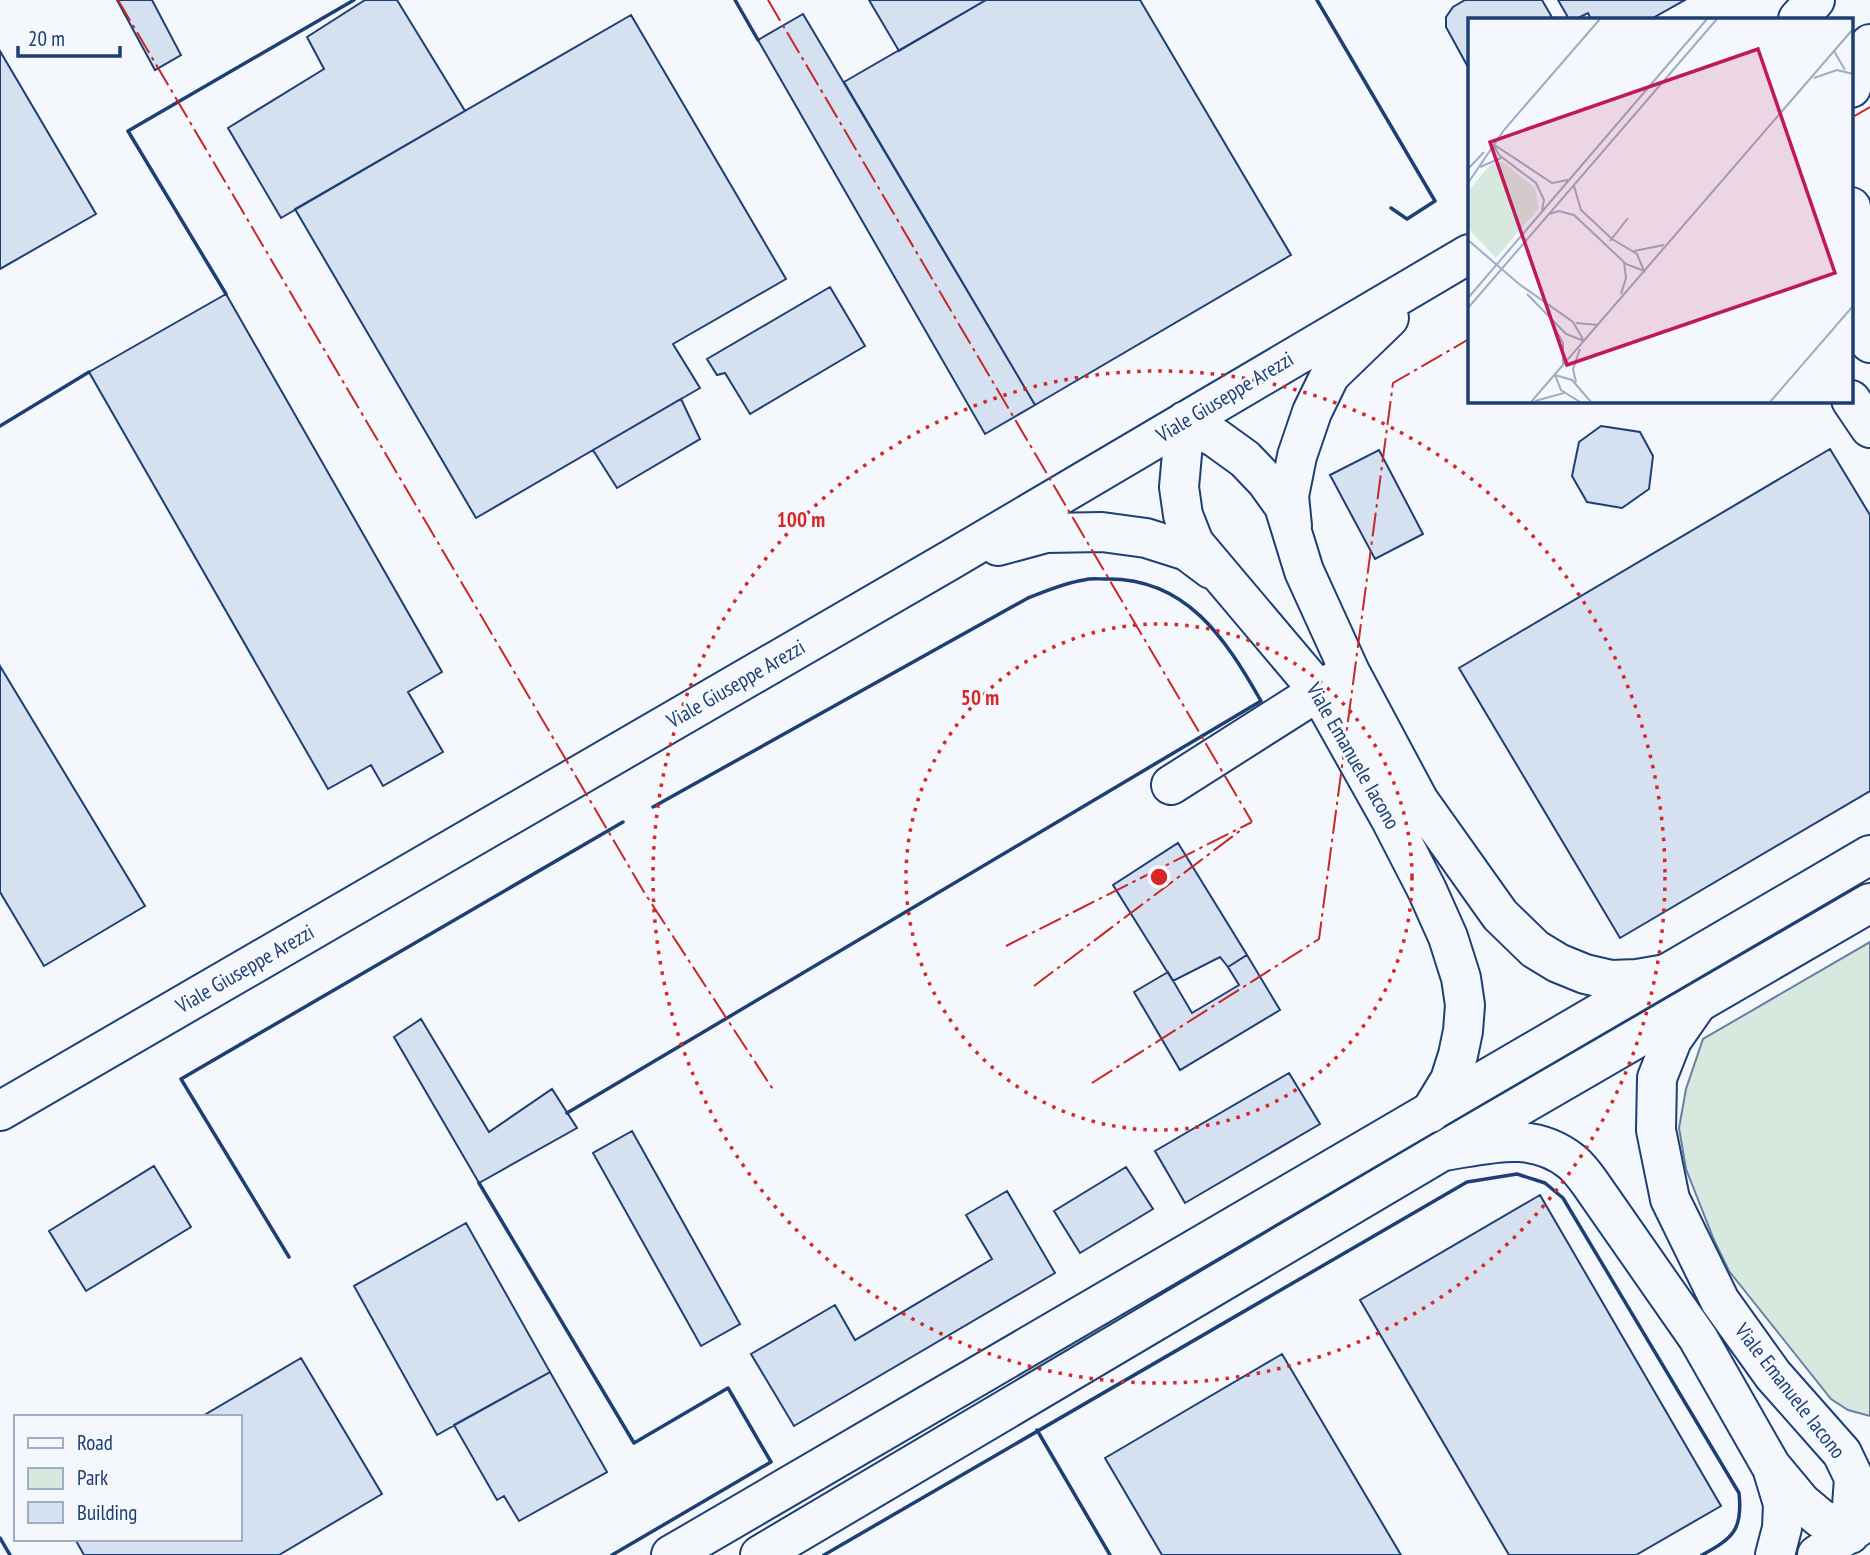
<svg xmlns="http://www.w3.org/2000/svg" width="1870" height="1555" viewBox="0 0 1870 1555" font-family="'PT Sans Narrow',sans-serif">
  <rect width="100%" height="100%" fill="#f4f7fb"/>
  <!-- green -->
  <path fill="#d7e8df" stroke="#687fa3" stroke-width="2" d="M1870,942V1416L1848,1410L1831,1399L1729,1271L1714,1240L1686,1169L1679,1128L1686,1089L1703,1039Z"/>
  <!-- building -->
  <path fill="#d5e0f0" stroke="#1d3f73" stroke-width="2" d="M117,0H152L181,55L155,70Z
    M365,0H397L465,111L281,218L228,128L324,69L307,37Z
    M869,0H986L899,51Z
    M986,0H1140L1291,255L1035,405L844,82Z
    M1465,0H1542L1553,19H1469V69L1446,27V17L1453,7Z
    M1558,0H1685L1651,19H1591L1588,13L1576,19H1569Z
    M803,14L1035,405L985,434L758,40Z
    M631,15L786,279L673,344L700,388L476,518L295,209Z
    M0,51L96,214L0,269Z
    M830,287L865,346L750,414L725,373L717,375L707,359Z
    M226,294L442,672L408,692L443,752L383,786L371,765L328,789L89,372Z
    M681,399L700,439L617,488L593,450Z
    M1601,426L1640,432L1653,456L1649,489L1622,508L1587,502L1572,476L1579,442Z
    M1830,449L1870,515V791L1620,938L1459,668Z
    M1379,450L1423,534L1375,559L1330,475Z
    M0,666L145,906L44,966L0,892Z
    M1178,843L1247,955L1228,967L1220,957L1173,981L1113,885Z
    M1247,955L1280,1010L1180,1070L1134,992L1168,972L1192,1013L1239,985L1228,967Z
    M421,1019L489,1132L552,1089L577,1128L479,1183L394,1037Z
    M1289,1073L1320,1124L1185,1203L1155,1151Z
    M632,1131L740,1324L701,1346L593,1153Z
    M154,1166L191,1227L86,1291L49,1231Z
    M1126,1167L1153,1209L1080,1253L1054,1211Z
    M1007,1191L1055,1273L794,1426L751,1354L835,1305L855,1340L992,1259L966,1215Z
    M1540,1195L1721,1506L1636,1555H1509L1360,1300Z
    M466,1223L550,1372L437,1435L354,1286Z
    M1282,1354L1401,1555H1162L1105,1458Z
    M301,1358L382,1494L279,1555H84L75,1539H240V1417H201Z
    M550,1372L607,1472L519,1521L504,1496L497,1500L454,1425Z"/>
  <g fill="none" stroke-linecap="round" stroke-linejoin="round">
    <!-- minor casing -->
    <g stroke="#1d3f73" stroke-width="42">
      <path id="minor" d="M1798,19L1815,0
        M1851,88L1862,56L1870,44
        M1851,207L1859,263L1870,297
        M1851,303L1870,343
        M1851,400L1870,428
        M1292,526L1289,496L1297,456L1312,412L1330,375L1389,318
        M998,546L1046,533L1102,532L1146,538L1187,551L1211,569
        M1171,785L1341,677
        M1697,1004L1672,1040L1657,1078L1656,1130L1670,1199L1720,1301L1773,1375L1842,1453L1854,1478L1850,1534
        M0,1111L952,559L1469,254
        M1430,1113L1450,1080L1458,1055L1463,1031L1465,1005L1461,978L1448,937L1427,890L1391,820L1318,690L1194,543L1183,515L1179,487L1185,421L1216,438L1245,459L1266,481L1284,506L1304,571L1350,672L1419,801L1500,915L1535,949L1558,963L1585,974L1611,980L1637,979L1666,974
        M1444,1151C1490,1144 1532,1130 1572,1162C1579,1168 1585,1176 1590,1183L1698,1338L1771,1466L1801,1502L1820,1518L1850,1534
        M1773,1471L1783,1504L1782,1528L1775,1555
        M1817,1555L1867,1521"/>
    </g>
    <!-- major casing -->
    <g stroke="#1d3f73" stroke-width="42">
      <path id="major" d="M671,1555L1870,855
        M760,1555L1441,1152L1870,903"/>
    </g>
    <!-- minor -->
    <use href="#minor" stroke="#f4f7fb" stroke-width="38"/>
    <!-- major -->
    <use href="#major" stroke="#f4f7fb" stroke-width="38"/>
    <!-- wall -->
    <path stroke="#1d3f73" stroke-width="3.5" d="M735,0L758,40
      M1317,0L1435,201L1407,219L1391,208
      M226,294L128,131L354,0
      M0,426L89,372
      M567,1113L1261,701C1225,638 1186,577 1105,579C1098,579 1091,578 1084,580C1064,583 1046,591 1028,598L653,807
      M479,1183L634,1443L728,1388L771,1462L612,1555
      M289,1257L181,1079L623,822
      M1037,1430L1110,1555
      M0,1538L10,1555
      M824,1555L1467,1182L1517,1174L1545,1183L1563,1198L1739,1493C1743,1530 1733,1538 1702,1555"/>
    <!-- power -->
    <path stroke="#c62828" stroke-width="2" stroke-dasharray="24 5 3.5 5" stroke-linecap="butt" d="M118,0L644,892L774,1091
      M768,0L1252,822
      M1851,118L1870,107
      M1006,946L1252,822
      M1034,986L1241,830
      M1092,1083L1319,939L1393,383L1469,339"/>
  </g>
  <!-- distance rings -->
  <g fill="none" stroke="#d62828" stroke-width="3.5" stroke-dasharray="3.5 7">
    <circle cx="1159" cy="877" r="253"/>
    <circle cx="1159" cy="877" r="506"/>
  </g>
  <g text-anchor="middle" stroke-width="5" stroke-linejoin="round" paint-order="stroke">
    <!-- street labels -->
    <g font-size="21" fill="#1d3f73" stroke="#f4f7fb">
      <text transform="translate(1225 397) rotate(-31)" y="7">Viale Giuseppe Arezzi</text>
      <text transform="translate(736 684) rotate(-30)" y="7">Viale Giuseppe Arezzi</text>
      <text transform="translate(1353 756) rotate(60)" y="7">Viale Emanuele Iacono</text>
      <text transform="translate(245 969) rotate(-30)" y="7">Viale Giuseppe Arezzi</text>
      <text transform="translate(1790 1391) rotate(52)" y="7">Viale Emanuele Iacono</text>
    </g>
  </g>
  <!-- overview -->
  <g transform="translate(1468 18)">
    <rect width="385" height="385" fill="#f4f7fb"/>
    <path d="M35,144L67,170L71,190L28,240L0,210V173L23,146Z" fill="#d7e8df"/>
    <path fill="none" stroke="#9eadc5" stroke-width="2" d="M366,33L377,52M346,60L369,52L385,56M25,126L84,165L100,162M25,126L31,137L68,165L76,182L74,192M12,149L33,140M0,151L16,134M0,165L36,112L132,1M81,196L91,193L106,197L158,246L176,253L169,236L144,221L113,192L106,168M0,222L51,266L105,304L116,323M142,223L160,200M166,233L196,227M59,276L98,316L116,323M153,276L158,260L156,244M0,280L239,1M0,290L249,1M84,305L95,325V347M108,305L130,307M108,364L105,351L112,331M67,383L96,375M63,384L385,11M112,384L93,372L87,357L104,362L123,384M302,384L385,288"/>
    <path fill="#c2185b" fill-opacity="0.15" stroke="#c2185b" stroke-width="3.5" d="M290,31L367,255L99,347L22,124Z"/>
    <rect width="385" height="385" fill="none" stroke="#1d3f73" stroke-width="3.5"/>
  </g>
  <circle cx="1159" cy="877" r="10" fill="#d62828" stroke="#f4f7fb" stroke-width="3.5"/>
  <g font-size="21" text-anchor="middle" font-weight="bold" fill="#d62828" stroke="#f4f7fb" stroke-width="5" stroke-linejoin="round" paint-order="stroke">
    <text x="801" y="527">100 m</text>
    <text x="980" y="705">50 m</text>
  </g>
  <!-- legend -->
  <rect x="14" y="1415" width="228" height="126" fill="#f4f7fb" stroke="#9eadc5" stroke-width="2"/>
  <rect x="28" y="1438" width="35" height="10" fill="#f4f7fb" stroke="#9eadc5" stroke-width="2"/>
  <text x="77" y="1450" font-size="21" fill="#1d3f73">Road</text>
  <rect x="28" y="1468" width="35" height="21" fill="#d7e8df" stroke="#9eadc5" stroke-width="2"/>
  <text x="77" y="1485" font-size="21" fill="#1d3f73">Park</text>
  <rect x="28" y="1502" width="35" height="21" fill="#d5e0f0" stroke="#9eadc5" stroke-width="2"/>
  <text x="77" y="1520" font-size="21" fill="#1d3f73">Building</text>
  <!-- scale -->
  <path d="M18 46v10h102v-10" fill="none" stroke="#1d3f73" stroke-width="3.5"/>
  <text x="28" y="46" font-size="21" fill="#1d3f73" stroke="#f4f7fb" stroke-width="5" paint-order="stroke">20 m</text>
</svg>
